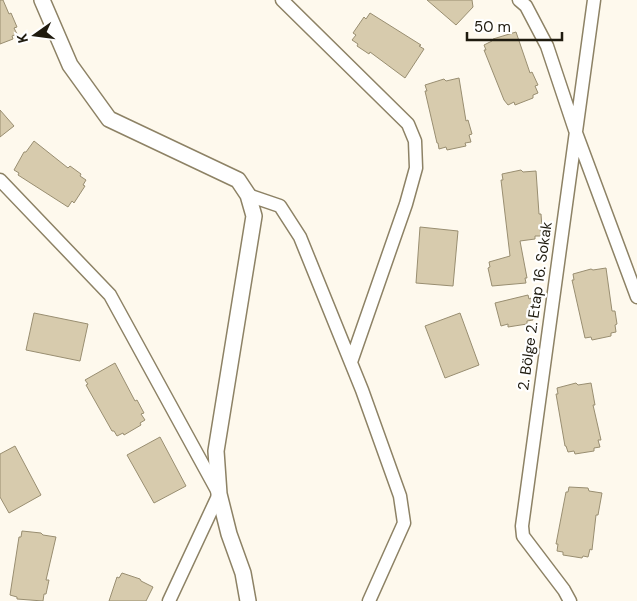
<svg xmlns="http://www.w3.org/2000/svg" width="637" height="601" viewBox="0 0 637 601" font-family="'DM Sans',sans-serif">
  <rect width="100%" height="100%" fill="#fef9ed"/>
  <!-- building -->
  <path fill="#d7cbad" stroke="#998e71" d="M0,0H3L9,14L11,13L17,27L14,28L17,34L12,36L13,39L0,44Z
    M427,0H472L473,7L456,25Z
    M370,13L421,45L419,46L424,49L405,78L370,52L369,54L357,46L358,44L352,40L356,35L353,33L364,17L366,19Z
    M516,32L530,73L532,72L538,85L535,86L538,93L533,95V98L515,105L514,102L508,105L504,100L484,50H486L484,45L492,41L493,39Z
    M459,78L466,121L468,120L472,134L469,135L471,142L465,143L466,146L447,150L446,147L439,149L438,143H437L425,91H427L425,85L444,79L446,81Z
    M0,110L14,126L0,137Z
    M34,141L68,168L70,166L81,174L80,176L86,180L83,185L85,186L74,203L72,201L68,207L18,175L19,173L14,170L24,152H26Z
    M521,170L523,172L536,171L539,214H541L542,228H540L541,236H535V239L520,241L527,278H525L526,283L492,286L488,268L490,267L489,262L510,256L501,180H503L502,174Z
    M420,227L458,231L453,286L416,283Z
    M606,268L612,311H615L617,324L615,325L616,332L611,333V336L592,340L591,337L585,338L572,280H574L573,274L591,269L593,270Z
    M528,295L529,299L531,298L534,312L531,313L533,320L527,321V324L508,327V324L501,326L495,303Z
    M34,313L88,324L80,361L26,350Z
    M460,313L479,365L445,378L425,326Z
    M115,363L135,401L137,400L144,413L141,414L145,420L140,423L141,425L124,435L123,433L117,436L114,431H112L86,385L88,384L85,380Z
    M576,383L578,385L591,383L595,405H593L601,440H598L600,447L594,448V451L575,454L574,451L568,452L566,446H565L556,394H558L557,388Z
    M160,437L186,486L154,503L127,455Z
    M15,446L41,495L9,513L0,497V454Z
    M569,487L588,488L589,491L602,493L598,515H596L592,550L590,549L588,557L583,556L582,558L563,555V552L557,551L558,544H556L566,492H568Z
    M22,531L41,533L43,535L56,537L46,580H49L46,594H44L43,601L17,599V597L10,595L19,537H21Z
    M122,573L140,579L141,581L153,587L146,601H109L117,577L119,578Z"/>
  <g fill="none" stroke-linecap="round" stroke-linejoin="round">
    <!-- minor casing -->
    <g stroke="#8d8265" stroke-width="15">
      <path id="minor" d="M282,0L408,124L415,141L416,168L406,204L351,362
        M519,0L526,6L547,46L575,130L637,297
        M0,180L110,295L219,494L169,601
        M248,195L280,206L300,237L362,390L400,496L404,523L369,601
        M570,601L564,590L523,536L522,526L594,0"/>
    </g>
    <!-- tertiary casing -->
    <g stroke="#8d8265" stroke-width="18">
      <path id="tertiary" d="M42,0L70,65L109,119L238,180L248,195L254,216L216,451L219,494L229,534L243,573L248,601"/>
    </g>
    <!-- minor -->
    <use href="#minor" stroke="#fff" stroke-width="12"/>
    <!-- tertiary -->
    <use href="#tertiary" stroke="#fff" stroke-width="15"/>
  </g>
  <g text-anchor="middle" stroke-width="4.5" stroke-linejoin="round" paint-order="stroke">
    <!-- street labels -->
    <g font-size="15" fill="#1f1b0f" stroke="#fff">
      <text transform="translate(535 306) rotate(-82)" y="5">2. Bölge 2. Etap 16. Sokak</text>
    </g>
  </g>
  <!-- north arrow -->
  <g transform="translate(35 35) rotate(256)" stroke="#ffffff" stroke-width="4" paint-order="stroke">
  <path d="M0-4L9 19L0 12L-9 19Z" fill="#1f1b0f"/>
  <text y="-8" font-size="14" font-weight="bold" text-anchor="middle" fill="#1f1b0f">K</text>
  </g>
  <!-- scale -->
  <path d="M467 32v8h95v-8" fill="none" stroke="#1f1b0f" stroke-width="2.5"/>
  <text x="474" y="32" font-size="15" fill="#1f1b0f" stroke="#ffffff" stroke-width="4" paint-order="stroke">50 m</text>
</svg>
